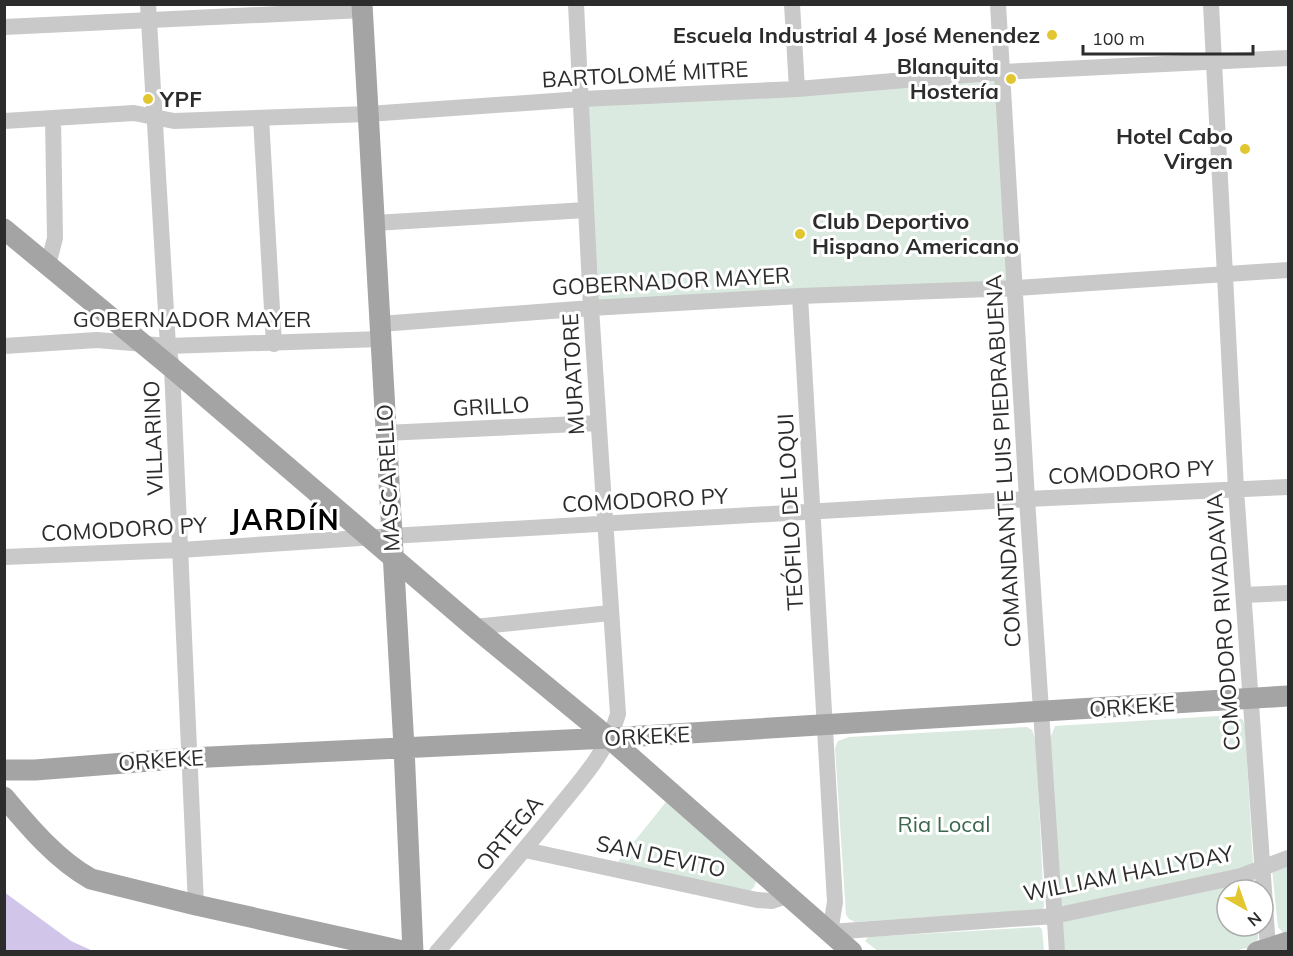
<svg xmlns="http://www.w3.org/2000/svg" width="1293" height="956" viewBox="0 0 1293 956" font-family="Mulish,sans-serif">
  <rect width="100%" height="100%" fill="#fff"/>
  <!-- green -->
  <path fill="#daeae0" d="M1003,72L1016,288L591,308L582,99Z
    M1235,715L1243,720L1245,727L1253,864L1251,868L1066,908L1060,904L1050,739L1055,726Z
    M1027,727L1032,730L1036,741L1044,907L1041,910L855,922L849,919L846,915L835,748L838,741L849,737Z
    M666,802L753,876L756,882L754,887L750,891L617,863Z
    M1288,864V932L1284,934L1278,927L1272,869Z
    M1248,880L1255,890H1227V926H1258C1260,948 1253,946 1234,951H1062L1060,923L1064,919Z
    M1039,927L1042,929L1044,951H878L865,941L868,937Z"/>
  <!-- water -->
  <path fill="#d1c6ea" d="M4,892L71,941L93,951H5Z"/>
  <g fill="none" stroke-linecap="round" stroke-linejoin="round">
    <!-- minor -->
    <path stroke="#c9c9c9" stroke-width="16" d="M148,4L168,346L172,368L196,905
      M792,4L797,89
      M998,4L1027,499L1057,952
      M1211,4L1236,489L1268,948
      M4,27L363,10
      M261,118L274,344
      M4,121L134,113L174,121L368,114L582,99L797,89L1003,72L1288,58
      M375,223L586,210
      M48,265L55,238L53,118
      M800,296L835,902L830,932L1054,916L1241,876L1288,858
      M380,324L591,308L800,296L1016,288L1288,270
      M4,346L97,340L168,346L381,339
      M385,433L598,423
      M4,557L180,550L391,536L1027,499L1288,487
      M1244,595L1288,593
      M474,627L610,613
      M525,850L757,900L772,901L787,896
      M437,952C478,904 520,856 559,807C582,779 608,750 618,714L591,308L576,4"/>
    <!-- major -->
    <path stroke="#a4a4a4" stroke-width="21" d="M362,4L404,747L413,952
      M4,229L172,368L474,627L609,738L852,952
      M4,770H35L189,758L609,738L1288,696
      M4,797C29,827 57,860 91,879L196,905L407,952
      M1257,952L1288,942"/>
  </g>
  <!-- markers -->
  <g fill="#e2c630" stroke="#fff" stroke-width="2">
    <circle cx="1052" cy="35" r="6"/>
    <circle cx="1011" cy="79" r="6"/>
    <circle cx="148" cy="99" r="6"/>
    <circle cx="1245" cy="149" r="6"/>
    <circle cx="800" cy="234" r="6"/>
  </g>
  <g text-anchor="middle" stroke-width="6" stroke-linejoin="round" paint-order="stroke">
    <!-- poi labels -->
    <g font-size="22" font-weight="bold" fill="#2c2c2c" stroke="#fff" text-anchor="end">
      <text x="1040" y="43">Escuela Industrial 4 José Menendez</text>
      <text x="999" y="74">Blanquita<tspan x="999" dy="25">Hostería</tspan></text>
      <text x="160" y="107" text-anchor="start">YPF</text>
      <text x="1233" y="144">Hotel Cabo<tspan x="1233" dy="25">Virgen</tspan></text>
      <text x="812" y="229" text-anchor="start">Club Deportivo<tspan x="812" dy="25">Hispano Americano</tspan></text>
    </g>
    <!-- street labels -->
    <g font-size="22" fill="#2c2c2c" stroke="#fff">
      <text transform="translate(645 74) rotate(-3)" y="8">BARTOLOMÉ MITRE</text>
      <text transform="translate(671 281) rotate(-3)" y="8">GOBERNADOR MAYER</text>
      <text x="192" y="327">GOBERNADOR MAYER</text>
      <text transform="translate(573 374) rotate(-93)" y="8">MURATORE</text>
      <text transform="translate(491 406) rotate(-3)" y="8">GRILLO</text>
      <text transform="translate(153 438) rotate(-92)" y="8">VILLARINO</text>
      <text transform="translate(1003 461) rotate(-93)" y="8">COMANDANTE LUIS PIEDRABUENA</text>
      <text transform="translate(1131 472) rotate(-3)" y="8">COMODORO PY</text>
      <text transform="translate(388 478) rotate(-93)" y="8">MASCARELLO</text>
      <text transform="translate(645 500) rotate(-3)" y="8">COMODORO PY</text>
      <text transform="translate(790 512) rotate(-93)" y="8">TEÓFILO DE LOQUI</text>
      <text transform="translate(124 529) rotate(-3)" y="8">COMODORO PY</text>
      <text transform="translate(1223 622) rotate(-94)" y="8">COMODORO RIVADAVIA</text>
      <text transform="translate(1132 706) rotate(-4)" y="8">ORKEKE</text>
      <text transform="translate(647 736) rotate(-3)" y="8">ORKEKE</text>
      <text transform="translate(161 760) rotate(-4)" y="8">ORKEKE</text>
      <text transform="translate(509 833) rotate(-50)" y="8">ORTEGA</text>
      <text transform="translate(661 856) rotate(12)" y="8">SAN DEVITO</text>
      <text transform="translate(1128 873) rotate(-11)" y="8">WILLIAM HALLYDAY</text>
    </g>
    <!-- park labels -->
    <g font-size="22" fill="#3b674f" stroke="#fff">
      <text x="944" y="832">Ria Local</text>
    </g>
    <!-- district labels -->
    <g font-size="28" font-weight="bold" letter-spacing="1.5" fill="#000" stroke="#fff">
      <text x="285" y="530">JARDÍN</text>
    </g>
  </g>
  <!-- border -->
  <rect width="1293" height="956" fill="none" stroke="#2c2c2c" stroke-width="12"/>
  <!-- north arrow -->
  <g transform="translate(1245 908) rotate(140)"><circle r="28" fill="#ffffff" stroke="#ababab" stroke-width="1.5"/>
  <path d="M0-4.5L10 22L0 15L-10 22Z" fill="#e2c630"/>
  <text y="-9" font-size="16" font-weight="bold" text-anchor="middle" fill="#2c2c2c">N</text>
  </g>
  <!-- scale -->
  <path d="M1083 45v9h170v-9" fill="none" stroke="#2c2c2c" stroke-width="3"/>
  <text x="1092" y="45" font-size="18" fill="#2c2c2c" stroke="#ffffff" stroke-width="4.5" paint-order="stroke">100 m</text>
</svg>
